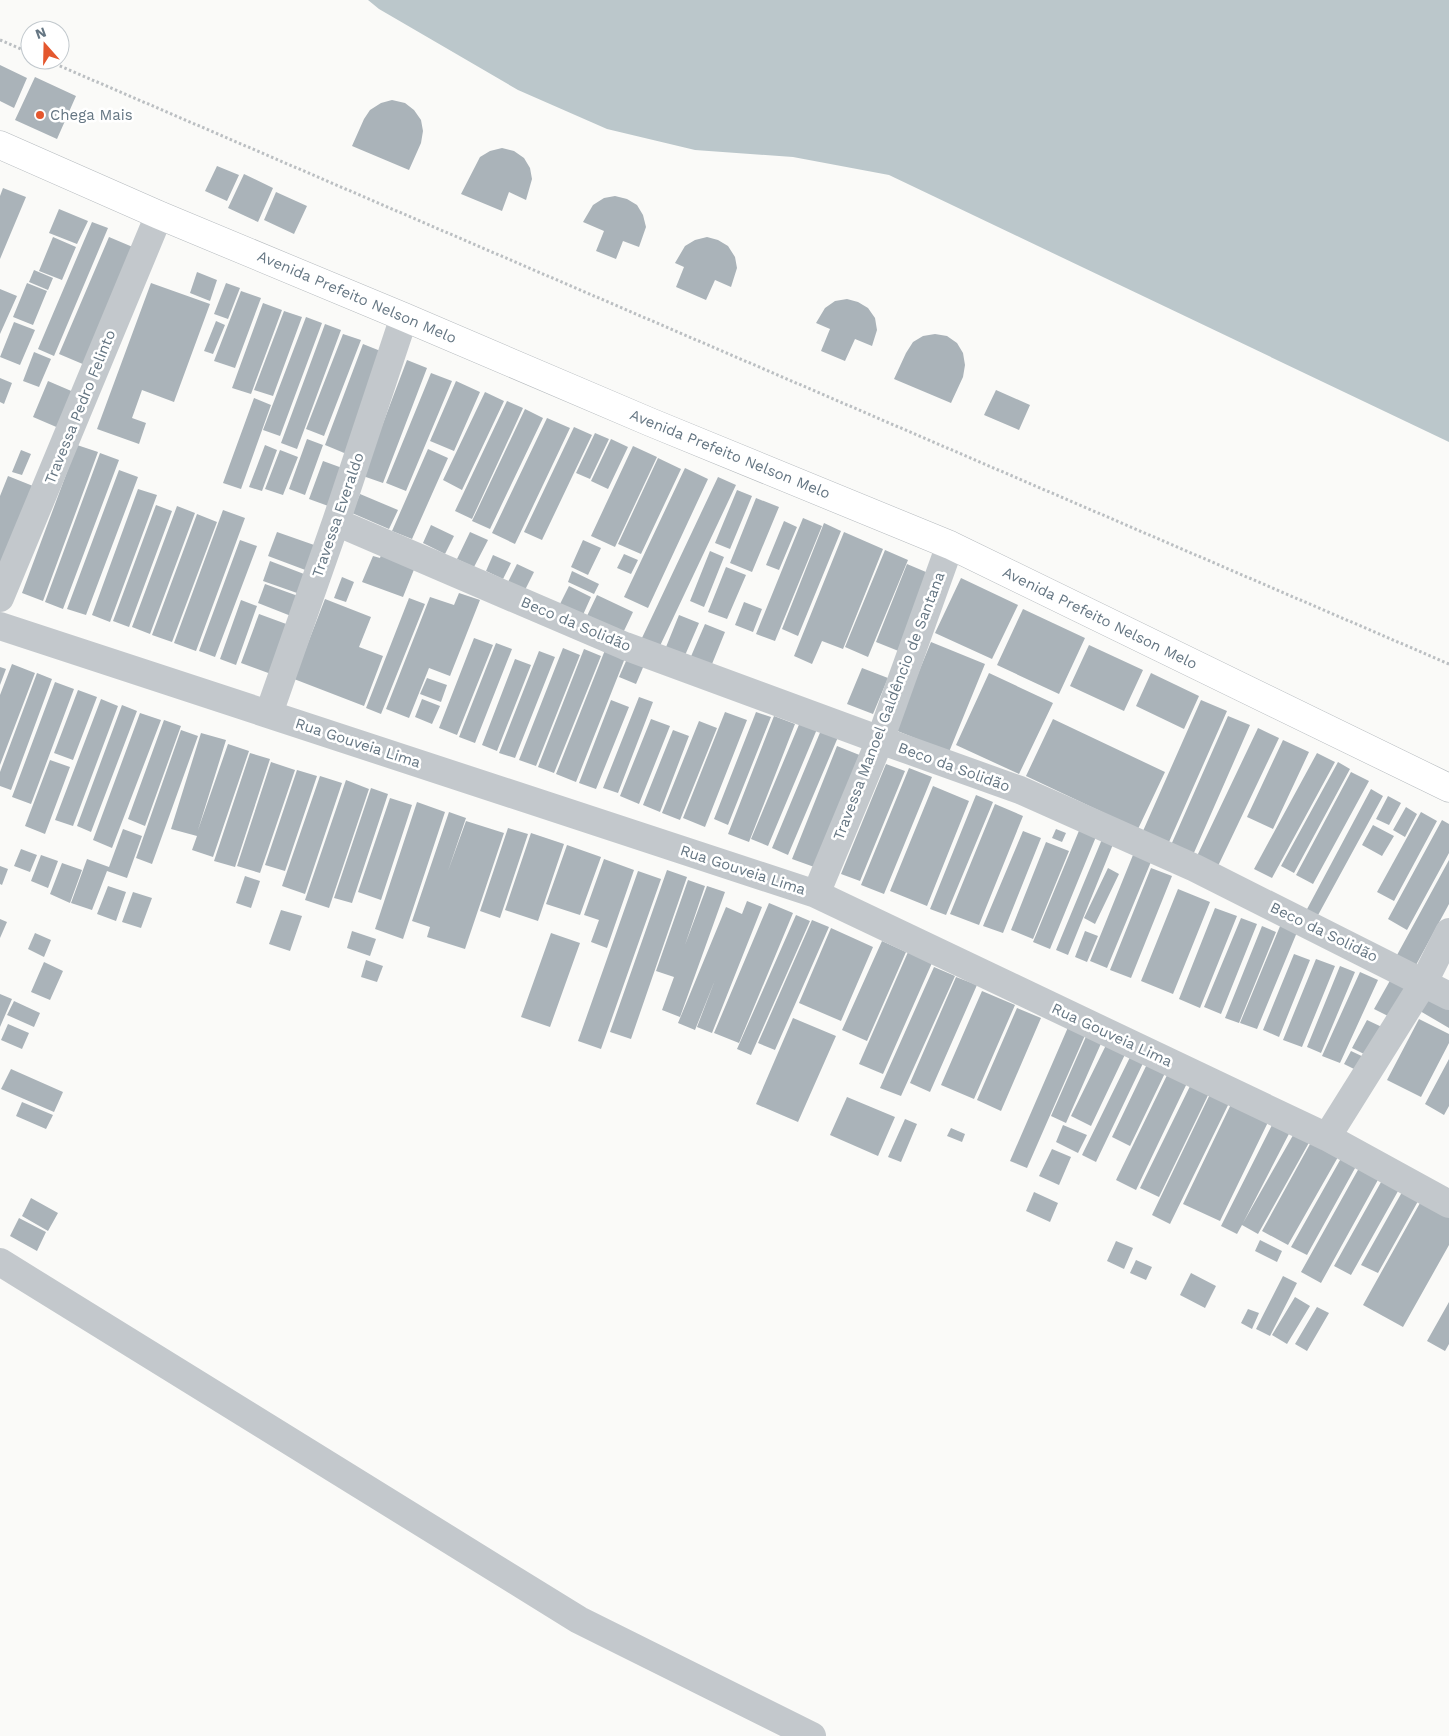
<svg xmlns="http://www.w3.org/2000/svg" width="1449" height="1736" viewBox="0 0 1449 1736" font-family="'Work Sans',sans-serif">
  <rect width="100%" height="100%" fill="#fafaf8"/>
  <!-- water -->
  <path fill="#bbc7cb" d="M368,0H1449V442L889,175L793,157L695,150L607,129L518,90L379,9Z"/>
  <!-- building -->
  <path fill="#aab3b9" d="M0,65L27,78L14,108L0,101Z
    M35,77L76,96L57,139L15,120Z
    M392,100L405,103L414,110L421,120L423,131L421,143L409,170L352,146L364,119L370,110L381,103Z
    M502,148L514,151L524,158L530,168L532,179L526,200L509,192L502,211L461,194L480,157L490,151Z
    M217,166L239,175L227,201L205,191Z
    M244,174L273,188L258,222L228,208Z
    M3,188L26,197L0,259V196Z
    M276,192L307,206L294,234L264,220Z
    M615,196L627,199L637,205L643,215L646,227L639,247L623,241L616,259L596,251L604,231L583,222L593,205L604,198Z
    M59,209L88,221L77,244L49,233Z
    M92,222L108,228L54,356L38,349Z
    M53,237L76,247L62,280L39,271Z
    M109,237L135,248L85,365L59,354Z
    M707,237L718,240L728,246L735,257L737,268L731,287L715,280L706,300L676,287L684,267L675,263L685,246L695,240Z
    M34,270L53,278L48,290L29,282Z
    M197,272L217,280L210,301L190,293Z
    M27,283L47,291L33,325L13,317Z
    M151,283L210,304L174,402L142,390L132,418L146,423L139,444L97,429Z
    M226,283L240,288L228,319L214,314Z
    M0,289L17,296L0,334Z
    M241,291L261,298L235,368L214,361Z
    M847,299L858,302L868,308L875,318L877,330L872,346L855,339L845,361L821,351L830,329L816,323L825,308L835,301Z
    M263,303L282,310L251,394L232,388Z
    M284,311L302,317L273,396L254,390Z
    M306,317L322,323L280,436L263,430Z
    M216,321L225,325L213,354L204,351Z
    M14,322L35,330L20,365L0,357Z
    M325,324L341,330L297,449L281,443Z
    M343,334L361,340L324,436L306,429Z
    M935,334L947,336L957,343L963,353L965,365L963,377L951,403L894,379L906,353L913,342L923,336Z
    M363,344L388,354L349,455L325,445Z
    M34,352L51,359L39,387L23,381Z
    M407,360L427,368L383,483L363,476Z
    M431,373L452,381L406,491L386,483Z
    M0,378L12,383L4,404L0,402Z
    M48,381L76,393L61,429L33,417Z
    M456,381L480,392L454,451L430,441Z
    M996,390L1030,405L1019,430L984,415Z
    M485,392L504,401L462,490L443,480Z
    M254,398L271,405L241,489L223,483Z
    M507,401L523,408L472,519L455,511Z
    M525,409L543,418L490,529L472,521Z
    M547,418L570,428L515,544L492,533Z
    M574,427L592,435L542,540L524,532Z
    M595,433L609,439L590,479L576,473Z
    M307,439L323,445L305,495L289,489Z
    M611,439L628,447L608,489L591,481Z
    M77,445L98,452L43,601L22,593Z
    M265,445L277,450L262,491L249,487Z
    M633,446L657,457L615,547L591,536Z
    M428,449L448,458L412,539L392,531Z
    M21,450L31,454L22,475L12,472Z
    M280,450L298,457L283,495L265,489Z
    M100,453L119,460L63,609L45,602Z
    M658,458L681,469L641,554L618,544Z
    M323,461L345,469L331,507L309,499Z
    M685,468L708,479L648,608L624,597Z
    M119,470L138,477L86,615L67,609Z
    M8,476L38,488L0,571V496Z
    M718,477L736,485L659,648L641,640Z
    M138,489L157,495L110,622L92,615Z
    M737,490L752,496L730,549L715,543Z
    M360,494L398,510L389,529L352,513Z
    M756,498L779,507L752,572L730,563Z
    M156,505L172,511L129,627L113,621Z
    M177,506L195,513L150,634L132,627Z
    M223,510L245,518L196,651L174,643Z
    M197,514L217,522L172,642L152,635Z
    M803,518L822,526L775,641L756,634Z
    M784,521L797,527L779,570L766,565Z
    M824,523L841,531L798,636L782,629Z
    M431,525L454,536L445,554L423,543Z
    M277,532L317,546L308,571L268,556Z
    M470,532L488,540L474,567L457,559Z
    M844,532L883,549L843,649L822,641L812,664L794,656Z
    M240,540L257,546L215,657L199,651Z
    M583,540L601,548L588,575L571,567Z
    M383,549L417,562L403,597L362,582L373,556L380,558Z
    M885,550L908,560L868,657L845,647Z
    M710,551L724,557L704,607L690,601Z
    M624,554L638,560L631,574L617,568Z
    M493,555L511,563L503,579L486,571Z
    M270,561L304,574L297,593L263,581Z
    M517,564L534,572L525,590L508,582Z
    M907,564L933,575L901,652L876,642Z
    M726,567L746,575L727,619L708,612Z
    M572,571L599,584L594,594L568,582Z
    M342,577L354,582L346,602L334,598Z
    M961,578L1018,605L992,659L935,633Z
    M265,584L298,596L291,616L258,603Z
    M569,586L591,597L582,617L559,606Z
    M459,593L480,600L450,676L429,668L409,718L386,709L430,597L454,605Z
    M597,595L633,612L622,635L586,618Z
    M409,598L425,604L381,714L366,708Z
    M325,599L371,617L359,647L383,656L364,706L294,679Z
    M241,600L257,606L236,665L220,659Z
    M744,602L762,609L753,632L735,625Z
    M1023,609L1085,638L1059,694L997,665Z
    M259,614L289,625L271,674L241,663Z
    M679,615L699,623L683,660L664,652Z
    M705,624L725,632L710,669L689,661Z
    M474,638L493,645L457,735L439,728Z
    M931,642L985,664L949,752L895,730Z
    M496,643L512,649L475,743L459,737Z
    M607,645L627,653L576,782L556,774Z
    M1089,645L1143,670L1124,711L1070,686Z
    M563,648L580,655L536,766L519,760Z
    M584,649L601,656L554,773L538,767Z
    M539,651L555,657L515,758L499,753Z
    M630,652L647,658L636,684L619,677Z
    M515,659L531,665L497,751L482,745Z
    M12,664L35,673L0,765V695Z
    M0,667L6,669L0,685Z
    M862,668L888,678L873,714L847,704Z
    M37,673L52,679L11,790L0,786V772Z
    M989,673L1053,703L1019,774L956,745Z
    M1151,673L1199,696L1184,729L1136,706Z
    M427,678L447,685L441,702L420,694Z
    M55,682L74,689L31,804L12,797Z
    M78,690L97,697L73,760L54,753Z
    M639,697L653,702L618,793L603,788Z
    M101,699L118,706L73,826L55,820Z
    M422,699L440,706L432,724L415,717Z
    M611,700L629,707L596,789L579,783Z
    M1201,700L1227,711L1169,842L1143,831Z
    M122,705L137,711L91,832L77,826Z
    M725,712L747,720L705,827L683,818Z
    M756,712L771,717L728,825L714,819Z
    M140,713L161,720L112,848L93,840Z
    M803,715L820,722L768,846L751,839Z
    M774,716L795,724L749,842L728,834Z
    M1228,716L1250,725L1193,855L1171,845Z
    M651,719L670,726L639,804L620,796Z
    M1053,719L1165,772L1138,829L1026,776Z
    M164,720L181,726L145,826L128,819Z
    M699,721L717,728L680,820L662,813Z
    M824,723L841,730L788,855L772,848Z
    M1258,728L1279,738L1218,866L1197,856Z
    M181,730L198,736L152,864L136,858Z
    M673,730L689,736L660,812L643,805Z
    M201,733L226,740L198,830L228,744L249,751L213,857L192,850L197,836L171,829Z
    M1283,740L1309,752L1273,829L1247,817Z
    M837,746L862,756L817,868L792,859Z
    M250,753L270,759L235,867L214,861Z
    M1317,753L1335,762L1272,878L1254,869Z
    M50,760L70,767L45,834L25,826Z
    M271,762L295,770L260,873L237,866Z
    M1338,762L1350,769L1294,873L1281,866Z
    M886,764L905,771L860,881L841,874Z
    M909,768L932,777L884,894L861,885Z
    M297,770L317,776L285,871L265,865Z
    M1351,772L1369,781L1313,884L1296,875Z
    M320,776L342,783L305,894L282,886Z
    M346,780L369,789L329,908L305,900Z
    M933,786L969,801L927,906L890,891Z
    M371,788L388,794L352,903L334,898Z
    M1371,789L1383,796L1317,917L1306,911Z
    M976,795L993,802L946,915L930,909Z
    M1388,796L1401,803L1389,825L1376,819Z
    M390,798L412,805L381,900L358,892Z
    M417,802L445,812L403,939L375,929Z
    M995,804L1023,816L979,925L950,914Z
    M1406,807L1417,814L1405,837L1393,830Z
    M449,812L466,818L448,871L466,821L504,833L465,949L427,937L430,927L412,921Z
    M1421,812L1437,821L1394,901L1377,892Z
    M1442,820L1449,824V853L1407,930L1388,919Z
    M1083,821L1100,827L1050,949L1033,942Z
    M1373,825L1394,836L1382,856L1362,845Z
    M508,828L528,834L500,918L480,911Z
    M123,829L142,836L127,878L107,871L92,910L71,903L87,859L109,867Z
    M1056,829L1066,833L1062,842L1052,838Z
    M1023,831L1041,838L1003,933L983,926Z
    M1105,832L1116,837L1068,955L1056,950Z
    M531,833L564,844L538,921L505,910Z
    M1046,842L1069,851L1033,939L1011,930Z
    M567,845L601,857L580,915L546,904Z
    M21,849L37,855L30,872L14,866Z
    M1135,850L1153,857L1107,968L1090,961Z
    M41,855L58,861L48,888L31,881Z
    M604,859L634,870L607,948L591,942L599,920L584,915Z
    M1449,860V904L1416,965L1397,955Z
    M62,863L82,870L70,903L50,894Z
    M0,866L8,869L2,885L0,884Z
    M1108,868L1119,874L1095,924L1084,918Z
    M1151,868L1172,876L1131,978L1110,970Z
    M667,870L687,877L631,1039L610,1032Z
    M638,871L661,879L601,1049L578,1041Z
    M245,876L260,881L251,908L236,903Z
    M688,880L705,886L685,945L707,886L725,892L680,1017L662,1010L674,977L656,971Z
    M108,886L126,892L116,921L97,914Z
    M1178,889L1210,902L1173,994L1141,981Z
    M133,892L152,898L141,928L122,922Z
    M747,901L762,907L712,1033L697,1027L715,980L695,1030L678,1023L726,907L742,914Z
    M769,903L793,913L739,1043L714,1033Z
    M1215,908L1237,916L1200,1008L1179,999Z
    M281,910L302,916L290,951L269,944Z
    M796,915L810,921L751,1055L737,1049Z
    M1241,918L1257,924L1221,1014L1204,1007Z
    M0,919L7,922L0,938Z
    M1283,919L1300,925L1257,1029L1240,1023Z
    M812,920L829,927L775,1050L758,1043Z
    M1262,926L1276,932L1239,1023L1225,1018Z
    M831,928L873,947L841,1021L799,1003Z
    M352,931L376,939L370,956L347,948Z
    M1085,931L1098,936L1087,962L1075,957Z
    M35,933L51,940L44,957L28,949Z
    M551,933L580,943L550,1027L521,1017Z
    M882,941L906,952L867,1041L842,1030Z
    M908,952L932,963L883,1074L859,1064Z
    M1294,954L1310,960L1279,1037L1263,1030Z
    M1316,959L1335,966L1302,1047L1283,1040Z
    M366,960L383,966L377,982L361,977Z
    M44,962L63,971L50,1000L31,992Z
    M1340,966L1355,972L1321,1053L1307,1047Z
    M934,967L955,976L901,1096L880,1088Z
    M1360,972L1378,980L1340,1063L1322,1056Z
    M956,977L977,985L930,1092L910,1083Z
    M1392,977L1407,986L1390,1017L1374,1009Z
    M1432,990L1449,1000V1028L1420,1011Z
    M982,991L1015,1005L974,1099L941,1085Z
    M0,994L12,999L0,1027Z
    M14,1001L40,1013L34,1027L7,1015Z
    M1017,1008L1041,1018L1001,1111L977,1100Z
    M793,1018L836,1036L798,1122L756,1104Z
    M1419,1019L1449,1034V1043L1421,1097L1387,1080Z
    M1367,1020L1384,1028L1370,1057L1352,1048Z
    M8,1024L29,1033L22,1049L1,1040Z
    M1069,1025L1086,1033L1027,1168L1010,1161Z
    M1088,1032L1103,1039L1066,1123L1051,1116Z
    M1110,1037L1129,1046L1091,1126L1071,1116Z
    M1133,1051L1146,1057L1096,1162L1082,1155Z
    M1351,1051L1368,1059L1360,1072L1344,1064Z
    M1449,1059V1106L1444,1115L1425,1104Z
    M1148,1062L1166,1071L1130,1146L1112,1137Z
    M11,1069L63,1092L54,1112L1,1089Z
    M1170,1069L1189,1079L1136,1190L1116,1180Z
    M1193,1080L1211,1089L1159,1197L1140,1188Z
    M1212,1090L1231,1099L1170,1224L1152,1215Z
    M847,1097L895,1117L878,1156L830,1135Z
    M1234,1098L1271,1116L1220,1221L1183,1204Z
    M22,1102L53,1115L46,1129L16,1116Z
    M1276,1117L1293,1126L1243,1223L1296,1130L1311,1139L1258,1234L1242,1225L1237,1234L1221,1226Z
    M905,1119L917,1124L901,1162L888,1157Z
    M1063,1125L1087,1135L1078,1153L1056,1142Z
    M951,1128L965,1134L962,1142L947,1136Z
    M1315,1135L1342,1150L1288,1245L1262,1231Z
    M1052,1149L1071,1157L1059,1185L1039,1176Z
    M1344,1153L1359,1161L1307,1255L1291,1247Z
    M1359,1168L1379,1178L1321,1283L1301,1272Z
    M1385,1175L1402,1184L1351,1275L1334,1266Z
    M1406,1185L1422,1194L1378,1273L1361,1265Z
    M1034,1192L1058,1203L1050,1222L1026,1211Z
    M1425,1194L1449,1208V1245L1403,1327L1363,1305Z
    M31,1198L58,1213L48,1231L22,1216Z
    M19,1218L46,1232L37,1251L10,1236Z
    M1260,1240L1282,1251L1277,1262L1255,1251Z
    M1116,1241L1133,1248L1124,1269L1107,1261Z
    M1136,1260L1152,1267L1146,1280L1130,1273Z
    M1191,1273L1216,1286L1205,1308L1180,1295Z
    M1283,1276L1297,1283L1270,1336L1256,1329Z
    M1295,1297L1310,1306L1287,1344L1272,1335Z
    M1449,1302V1344L1445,1351L1427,1341Z
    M1317,1307L1329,1313L1307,1351L1295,1344Z
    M1248,1309L1259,1313L1252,1329L1241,1323Z"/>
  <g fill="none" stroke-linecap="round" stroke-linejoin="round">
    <!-- major casing -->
    <g stroke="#b5babe" stroke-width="29">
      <path id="major" d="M0,145L159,215L404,317L650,422L950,545L1449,788"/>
    </g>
    <!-- path -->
    <path stroke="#bbbfc2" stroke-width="3" stroke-dasharray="2.5 2.5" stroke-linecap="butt" d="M0,40L30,53
      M46,60L1449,664"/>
    <!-- minor -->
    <path stroke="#c3c8cc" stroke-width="28" d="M336,522L625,646L880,740L1020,790L1195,868L1449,996
      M0,598L159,215
      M0,626L816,894L1327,1137L1449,1204
      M269,713L336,522L404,317
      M816,894L880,740L950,545
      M1327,1137L1424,982L1449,932
      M0,1262L579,1620L812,1736"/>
    <!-- major -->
    <use href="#major" stroke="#fff" stroke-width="28"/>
  </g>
  <!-- markers -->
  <circle fill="#e4572e" stroke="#fff" stroke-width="2" cx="40" cy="115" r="5"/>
  <g text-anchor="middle" stroke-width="5" stroke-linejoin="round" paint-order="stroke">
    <!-- poi labels -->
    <g font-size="15" fill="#657683" stroke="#fff" text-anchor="start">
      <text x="50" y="120">Chega Mais</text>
    </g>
    <!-- street labels -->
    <g font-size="15" fill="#657683" stroke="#fff">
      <text transform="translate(357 297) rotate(23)" y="5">Avenida Prefeito Nelson Melo</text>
      <text transform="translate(80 407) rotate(-68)" y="5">Travessa Pedro Felinto</text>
      <text transform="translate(730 454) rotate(22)" y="5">Avenida Prefeito Nelson Melo</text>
      <text transform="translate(338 515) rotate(-71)" y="5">Travessa Everaldo</text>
      <text transform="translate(1100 618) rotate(26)" y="5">Avenida Prefeito Nelson Melo</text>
      <text transform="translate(576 624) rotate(23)" y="5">Beco da Solidão</text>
      <text transform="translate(889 706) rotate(-69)" y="5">Travessa Manoel Galdêncio de Santana</text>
      <text transform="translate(358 743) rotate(18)" y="5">Rua Gouveia Lima</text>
      <text transform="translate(954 767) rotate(20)" y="5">Beco da Solidão</text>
      <text transform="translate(743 870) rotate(18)" y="5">Rua Gouveia Lima</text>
      <text transform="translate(1324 932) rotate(26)" y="5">Beco da Solidão</text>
      <text transform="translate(1112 1035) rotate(25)" y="5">Rua Gouveia Lima</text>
    </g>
  </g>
  <!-- north arrow -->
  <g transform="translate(45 45) rotate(340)"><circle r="24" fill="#ffffff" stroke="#c1c8cd"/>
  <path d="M0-4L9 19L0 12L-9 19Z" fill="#e4572e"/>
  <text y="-8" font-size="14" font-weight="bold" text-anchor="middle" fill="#657683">N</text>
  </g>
</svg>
